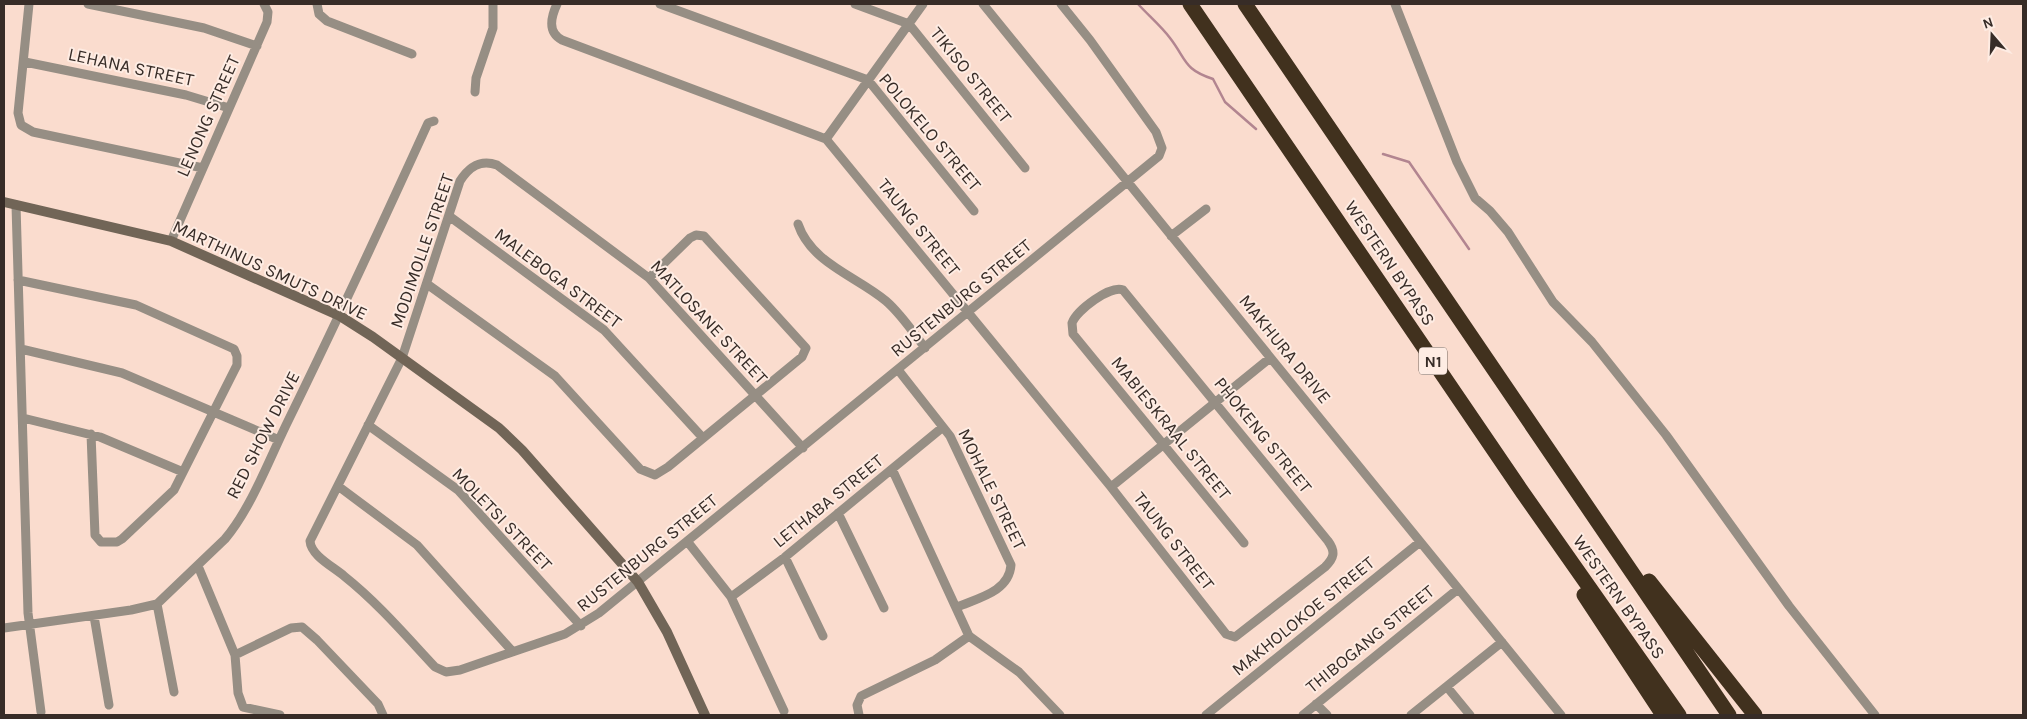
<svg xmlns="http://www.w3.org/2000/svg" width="2027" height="719" viewBox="0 0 2027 719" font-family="Karla,sans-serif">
  <rect width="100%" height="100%" fill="#fadcce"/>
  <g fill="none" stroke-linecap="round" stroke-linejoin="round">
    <!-- stream -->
    <path stroke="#b28590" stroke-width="2.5" d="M1138,4C1148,15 1161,26 1170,38C1187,60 1183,69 1213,79L1225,102L1256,129
      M1383,154L1409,162L1469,249"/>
    <!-- street -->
    <path stroke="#968e84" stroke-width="9" d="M29,4L18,113L21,125L33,132L203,168
      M88,4L204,28L257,46
      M317,4L319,14L327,21L412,54
      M557,4C551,17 547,32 562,40L826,139L1111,487L1226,634L1235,637L1325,567C1334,558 1336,552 1328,541L1123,290C1110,285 1077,310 1072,323L1073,334L1244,543
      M660,4L868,80L974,211
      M855,4L909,24L1025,168
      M983,4L1561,715
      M1395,4L1457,162L1475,198L1490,211L1508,232L1553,302L1592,342L1666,435L1789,606L1875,715
      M25,62L186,95L229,108
      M475,92L476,78L493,28V4
      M826,139L923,4
      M16,205L28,613L41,712
      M449,216L604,330L703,438
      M798,224C811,263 856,276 886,301C901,314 913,332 925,348
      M1171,236L1206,209
      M171,241L267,22L268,12L264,4
      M18,280L136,305L234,349L237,356V365L174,490L122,539L117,542H101L95,535L91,434
      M427,284L555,376L640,469L655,475L668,467L802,357L806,348L704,236L696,235L690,238L649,278
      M21,349L122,373L279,440
      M899,371L950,436L1011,565C1009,592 978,598 957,607
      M23,418L100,437L183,472
      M368,425L458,490L581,626
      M803,448L649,278L497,165C480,159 469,167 460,181L402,358L310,541C311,556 334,567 344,576C378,603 406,636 435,667L446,672L460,670L565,634L599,613L1159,156L1162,148L1156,132L1090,40L1061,4
      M892,469L969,636L1019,672L1060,715
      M338,486L417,545L513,652
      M1111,487L1270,358
      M838,513L884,608
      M687,541L731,597L784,711
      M785,557L823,636
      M198,566L235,655L238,693L243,707L280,715
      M731,597L785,557L943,427
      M157,604L174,692
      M94,616L109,705
      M4,628L131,610L157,604L225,539C252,507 270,457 289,419C337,321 383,222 428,123L434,121
      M235,655L291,628L302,627L317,640L378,704L383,715
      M1447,687L1470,715
      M1316,704L1327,715
      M859,715L857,705L861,696L935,660L969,636
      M1206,715L1420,542
      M1303,715L1458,589
      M1411,715L1502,642"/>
    <!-- secondary -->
    <path stroke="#716557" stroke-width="10" d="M4,202L171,241L340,316L373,337L499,428L522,450L638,582L667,632L705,715"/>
    <!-- highway -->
    <path stroke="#41311e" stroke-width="15" d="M1190,4L1523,493L1679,715
      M1245,4L1729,715
      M1649,581L1755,715
      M1584,595L1663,715"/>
  </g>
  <g text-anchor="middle" stroke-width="4" stroke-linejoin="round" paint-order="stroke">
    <!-- shield labels -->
    <rect fill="#feece3" stroke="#73665f" stroke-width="1" x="1419" y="347.5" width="28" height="27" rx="4"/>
    <g font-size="16" font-weight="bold" fill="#372c27">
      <text x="1433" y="367">N1</text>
    </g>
    <!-- street labels -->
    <g font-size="18" fill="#372c27" stroke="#feece3">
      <text transform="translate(131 67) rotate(12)" y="6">LEHANA STREET</text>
      <text transform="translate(971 75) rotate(51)" y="6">TIKISO STREET</text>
      <text transform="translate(208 116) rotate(-66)" y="6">LENONG STREET</text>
      <text transform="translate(930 132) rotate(50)" y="6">POLOKELO STREET</text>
      <text transform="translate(919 227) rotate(51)" y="6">TAUNG STREET</text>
      <text transform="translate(422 251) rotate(-71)" y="6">MODIMOLLE STREET</text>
      <text transform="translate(1390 263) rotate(56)" y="6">WESTERN BYPASS</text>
      <text transform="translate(270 270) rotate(25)" y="6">MARTHINUS SMUTS DRIVE</text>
      <text transform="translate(558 278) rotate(37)" y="6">MALEBOGA STREET</text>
      <text transform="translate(961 298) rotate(-39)" y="6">RUSTENBURG STREET</text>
      <text transform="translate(709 322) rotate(47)" y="6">MATLOSANE STREET</text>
      <text transform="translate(1285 349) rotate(51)" y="6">MAKHURA DRIVE</text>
      <text transform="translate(1171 428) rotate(51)" y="6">MABIESKRAAL STREET</text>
      <text transform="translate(263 435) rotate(-63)" y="6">RED SHOW DRIVE</text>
      <text transform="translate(1263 435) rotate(51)" y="6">PHOKENG STREET</text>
      <text transform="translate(992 489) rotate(64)" y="6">MOHALE STREET</text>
      <text transform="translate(828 501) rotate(-39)" y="6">LETHABA STREET</text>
      <text transform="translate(502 519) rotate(46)" y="6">MOLETSI STREET</text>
      <text transform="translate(1174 541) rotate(52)" y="6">TAUNG STREET</text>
      <text transform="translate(647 553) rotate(-39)" y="6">RUSTENBURG STREET</text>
      <text transform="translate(1619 597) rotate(55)" y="6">WESTERN BYPASS</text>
      <text transform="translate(1303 616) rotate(-39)" y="6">MAKHOLOKOE STREET</text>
      <text transform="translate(1370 639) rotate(-39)" y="6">THIBOGANG STREET</text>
    </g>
  </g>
  <!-- border -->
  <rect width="2027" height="719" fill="none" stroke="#372c27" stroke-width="10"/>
  <!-- north arrow -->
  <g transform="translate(1992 35) rotate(341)" stroke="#feece3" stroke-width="4" paint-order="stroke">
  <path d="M0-4L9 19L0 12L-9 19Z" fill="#372c27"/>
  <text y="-8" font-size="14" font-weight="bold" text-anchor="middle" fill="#372c27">N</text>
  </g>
</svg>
